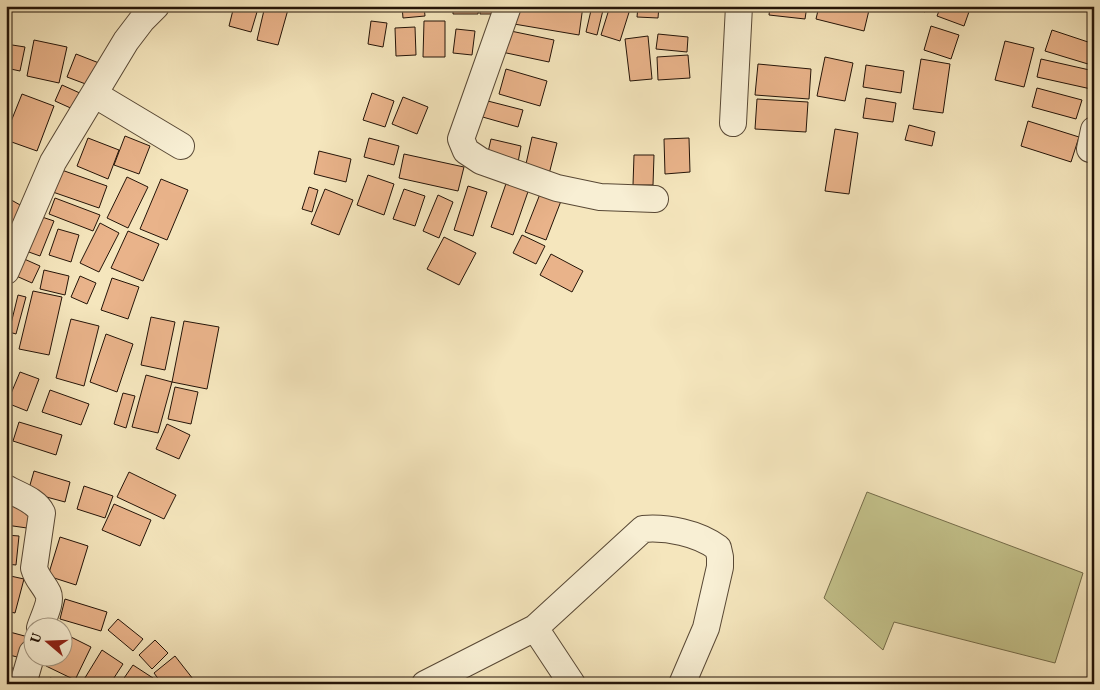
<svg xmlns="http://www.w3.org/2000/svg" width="1100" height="690" viewBox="0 0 1100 690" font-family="Vollkorn,serif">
  <rect width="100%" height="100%" fill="#f5e6bd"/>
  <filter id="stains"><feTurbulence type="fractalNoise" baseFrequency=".004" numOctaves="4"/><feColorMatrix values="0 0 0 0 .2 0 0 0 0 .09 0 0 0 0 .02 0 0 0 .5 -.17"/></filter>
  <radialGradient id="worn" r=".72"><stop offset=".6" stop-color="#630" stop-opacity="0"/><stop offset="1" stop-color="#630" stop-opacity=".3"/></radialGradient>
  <!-- green -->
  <path fill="#c4c38c" stroke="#746c4a" d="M867,492L1083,573L1055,663L894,622L883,650L824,598Z"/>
  <!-- building -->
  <path fill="#e9b38a" stroke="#241408" d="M234,6L257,12L251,32L229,26Z
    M265,6H289L278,45L257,40Z
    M402,6H424L425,16L403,18Z
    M453,6H479L478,14H453Z
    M480,6H503L502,14H480Z
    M517,6H583L579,35L514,24Z
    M592,6H604L597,35L586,32Z
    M610,6H631L620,41L601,35Z
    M638,6H659L658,18L637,17Z
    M770,6H807L805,19L769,15Z
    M819,6H870L864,31L816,19Z
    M874,6H892L891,11Z
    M911,6H928L925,12Z
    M941,6H971L964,26L937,16Z
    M371,21L387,23L383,47L368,44Z
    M424,21H445V57H423Z
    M931,26L959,35L951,59L924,50Z
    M415,27L416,55L396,56L395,28Z
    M456,29L475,31L472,55L453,53Z
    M501,29L554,40L549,62L497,51Z
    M1052,30L1094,44L1088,64L1045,51Z
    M658,34L688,37L687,52L656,49Z
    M648,36L652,79L630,81L625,39Z
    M34,40L67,47L59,83L27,76Z
    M1005,41L1034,48L1024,87L995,80Z
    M6,44L25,47L20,71L6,68Z
    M76,54L99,63L91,86L67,77Z
    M688,55L690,78L658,80L657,57Z
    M825,57L853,63L845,101L817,96Z
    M921,59L950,64L943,113L913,109Z
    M1041,59L1094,71L1091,89L1037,77Z
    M758,64L811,69L809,99L755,95Z
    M866,65L904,71L901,93L863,87Z
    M506,69L547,81L540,106L499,94Z
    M62,85L82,94L75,110L55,101Z
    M1037,88L1082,100L1076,119L1032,107Z
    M372,93L394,101L385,127L363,120Z
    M22,94L54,106L37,151L6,140V134Z
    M403,97L428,107L417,134L392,124Z
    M476,98L523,110L518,127L472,114Z
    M866,98L896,103L893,122L863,118Z
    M757,99L808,102L806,132L755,129Z
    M1028,121L1079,137L1071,162L1021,146Z
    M909,125L935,132L932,146L905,140Z
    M835,129L858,133L849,194L825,191Z
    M125,136L150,146L139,174L114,165Z
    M532,137L557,143L548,178L524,173Z
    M88,138L119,150L108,179L77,166Z
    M369,138L399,146L394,165L364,157Z
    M689,138L690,172L665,174L664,139Z
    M491,139L521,146L517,168L486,161Z
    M319,151L351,159L346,182L314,174Z
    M404,154L464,167L458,191L399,178Z
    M634,155H654L653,185H633Z
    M56,168L107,186L99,208L47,190Z
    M368,175L394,184L384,215L357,205Z
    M509,175L531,183L513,235L491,227Z
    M127,177L148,187L128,228L107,218Z
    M161,179L188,190L167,240L140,229Z
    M468,186L487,192L473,236L454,230Z
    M309,187L318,190L312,212L302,209Z
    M325,189L353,200L339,235L311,224Z
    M404,189L425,196L415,226L393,219Z
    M540,194L561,201L546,240L525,232Z
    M438,195L453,202L439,238L423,231Z
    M6,197L29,210L14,237L6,233Z
    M55,198L100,215L93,231L49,214Z
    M39,216L54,221L40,256L26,251Z
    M100,223L119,233L99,272L80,263Z
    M58,229L79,235L71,262L49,255Z
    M128,231L159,244L143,281L111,268Z
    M522,235L545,246L536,264L513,253Z
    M444,237L476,253L459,285L427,269Z
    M551,254L583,271L572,292L540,275Z
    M22,258L40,266L32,283L14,275Z
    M44,270L69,276L65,295L40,289Z
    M80,276L96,283L87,304L71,297Z
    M112,278L139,287L128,319L101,310Z
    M33,291L62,297L49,355L19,349Z
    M18,295L26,297L16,334L9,332Z
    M151,317L175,322L165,370L141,365Z
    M71,319L99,326L84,386L56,378Z
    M184,321L219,327L207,389L172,382Z
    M106,334L133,344L117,392L90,382Z
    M20,372L39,379L27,411L7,403Z
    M146,375L172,382L158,433L132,427Z
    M175,387L198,392L191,424L168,419Z
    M50,390L89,404L81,425L42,412Z
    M123,393L135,396L126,428L114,424Z
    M19,422L62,435L56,455L13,441Z
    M167,424L190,435L179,459L156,449Z
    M34,471L70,482L65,502L28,492Z
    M129,472L176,495L164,519L117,497Z
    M84,486L113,496L105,518L77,509Z
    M114,504L151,520L140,546L102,530Z
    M6,505L30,508L27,528L6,525Z
    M6,535L19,536L16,565L6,564Z
    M60,537L88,546L76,585L48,576Z
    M6,575L24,579L15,613L6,611Z
    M65,599L107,612L101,631L60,619Z
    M118,619L143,639L133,651L108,630Z
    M6,631L32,638L28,660L6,654Z
    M63,633L91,647L75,680L46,666L51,658H62Z
    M155,640L168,653L152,669L139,655Z
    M102,650L123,664L110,684H88L83,681Z
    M175,656L193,679L187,684H162L154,673Z
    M133,665L153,678L149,684H120Z
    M6,666L13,668L8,684H6Z
    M50,678L69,683V684H49Z"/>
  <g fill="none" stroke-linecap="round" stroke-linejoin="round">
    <!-- street casing -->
    <g stroke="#584835" stroke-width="28">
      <path id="street" d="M508,6L461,139L466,151L481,161L557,188L600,197L655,199
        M94,94L181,146
        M733,123L739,6
        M1090,149L1094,130
        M6,271L53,162L126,41L142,20L156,6
        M6,488C18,495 36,500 42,513L34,568C37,579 43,583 48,593C52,602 43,618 40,628
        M535,628L572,684
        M23,684L32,653
        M425,684L535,628L643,529C667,527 698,533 718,548L720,557V567L706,628L682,684"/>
    </g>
    <!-- street -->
    <use href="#street" stroke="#f8efd4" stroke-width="26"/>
  </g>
  <!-- margin -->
  <rect width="1100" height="690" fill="none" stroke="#f5e6bd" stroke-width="25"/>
  <rect x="8" y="8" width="1085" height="675" fill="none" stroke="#241408" stroke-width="2.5"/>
  <rect x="12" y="12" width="1075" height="665" fill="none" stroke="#241408"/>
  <!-- north arrow -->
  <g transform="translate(48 642) rotate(289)"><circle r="24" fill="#f8efd4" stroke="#a39782"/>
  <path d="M0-4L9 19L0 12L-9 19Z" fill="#8f2418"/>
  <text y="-8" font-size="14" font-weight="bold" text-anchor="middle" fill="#241408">U</text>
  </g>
  <rect width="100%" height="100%" filter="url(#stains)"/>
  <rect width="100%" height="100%" fill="url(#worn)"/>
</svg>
